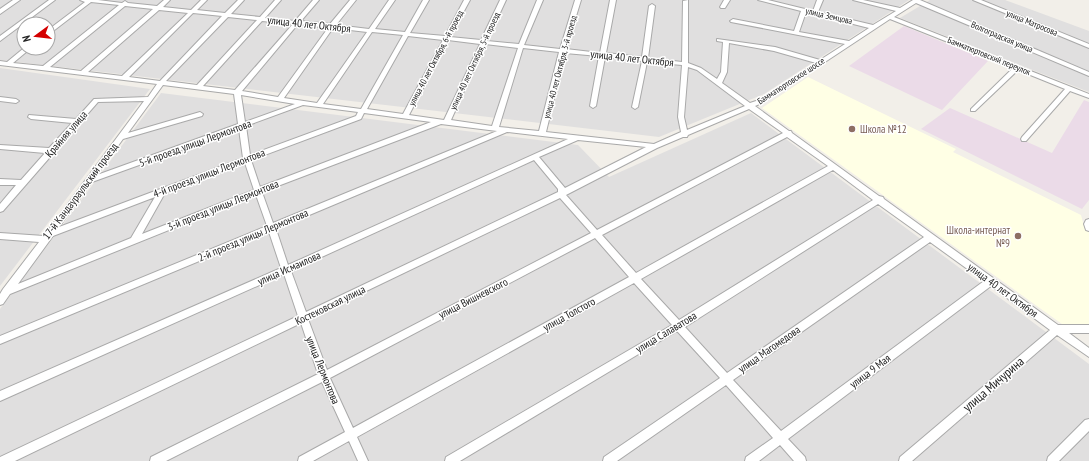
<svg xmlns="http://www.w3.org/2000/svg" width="1089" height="461" viewBox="0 0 1089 461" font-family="'PT Sans Narrow',sans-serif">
  <rect width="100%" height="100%" fill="#f2efe9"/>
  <!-- residential -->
  <path fill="#e0dfdf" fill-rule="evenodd" d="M0,0H909L764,94L659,137L0,60ZM24,24H48V48H24Z
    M930,0H1005L1089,31V92L900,18Z
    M0,68L150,89L0,286Z
    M161,93L578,145L609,177L751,113L1089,364V461H0V309Z"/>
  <!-- industrial -->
  <path fill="#ebdbe8" d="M904,26L988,61L942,110L849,66Z
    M1084,100L1089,102V200L1082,209L921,129L950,108L1052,153Z"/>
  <!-- education -->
  <path fill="#ffffe5" d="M808,77L956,149L953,152L1081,215L1085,230L1089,232V324H1062L762,108Z"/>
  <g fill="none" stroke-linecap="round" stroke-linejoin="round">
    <!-- minor casing -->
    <g stroke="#a9a9a9" stroke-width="2">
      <path id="minor" d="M13,0H20L0,14V9Z
        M49,0H55L0,41V36Z
        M80,0H98L122,3L125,1L128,3L157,6L164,0H170L163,7L191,10L201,0H207L197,10L225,13L238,0H244L231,14L260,17L275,0H281L265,18L295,21L313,0H319L301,21L330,24L350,0H356L336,25L369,29L389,0H395L375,29L405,32L423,0H429L410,33L445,36L464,0H470L450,37L481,40L500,0H506L487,41L519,44L537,0H543L524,45L560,49L575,0H581L566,49L600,53L610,0H616L606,53L642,57L649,6L652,4L655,6L648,58L682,62L683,1L688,0V63L701,68L717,79L721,72L723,42L717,41V39L775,47L820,60L845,44L731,22L730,21L733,19L794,31L801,11L758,0H768L813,11L817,0H823L818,12L873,25L896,11L853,0H863L900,8L913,0H920L1089,72V76L916,3L894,17L1089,94V98L1070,91L1026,141H1022L1021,139L1022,137L1065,89L1018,70L975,111H971V109L1013,68L890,19L766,101L755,106L789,131H791L792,133L879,196L883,197L884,199L1058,325H1089V333H1069L1089,348V357L1057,335L912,461H899L900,457L1050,330L991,286L788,439L805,457L806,461H794L780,445L759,461H745L746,457L773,438L726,385L617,461H603L604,457L720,378L677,331L460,461H445L446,457L672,325L634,283L357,437L368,461H358L349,441L313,461H298L299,457L345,432L322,382L166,461H150L151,457L318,374L301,323L15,461H0V457L298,316L284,274L0,401V391L281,268L269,232L0,344V336L267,226L256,195L10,294L3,304L0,305V294L3,289L39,242L0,239V233L44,236L144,101L98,102L3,211L0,212V204L16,185H0V179L21,180L45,153L0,149V145L49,148L72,123L31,119L28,117L29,115L76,119L94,99L148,97L157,84L0,65V61L7,62L24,48H31L13,63L43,66L119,5L91,2L48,35V30L85,2ZM125,6L153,9L81,71L50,67ZM159,10L188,13L122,76L88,72ZM806,12L869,28L849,41L799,32ZM193,13L222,16L160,81L129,77ZM228,17L257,20L197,85L166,81ZM262,21L293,24L235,90L203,86ZM298,24L328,28L278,97L242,91ZM333,28L367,32L317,103L284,98ZM372,32L403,35L361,109L323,104ZM408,36L443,40L403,114L367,109ZM448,40L480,44L444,120L409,115ZM729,43L774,51L816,63L762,99L750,103L722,83L727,72ZM485,44L518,48L492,126L451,120ZM523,48L559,52L539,131L499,127ZM565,53L599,56L590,106L593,108L596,106L605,57L642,61L632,107L635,109L638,107L647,62L682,65L678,117L681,132L654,144L546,132ZM688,67L697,70L745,106L687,130L684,117ZM163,85L234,94L238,124L97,175L123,139L202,116L203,114L200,112L128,133ZM241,95L295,104L245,122ZM303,105L358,112L356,116L250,155L246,126ZM749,109L783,133L597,230L566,195L657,148L683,137H687L688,135ZM364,113L431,122L260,187L251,160L361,119ZM441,124L497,131L273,223L262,192ZM239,129L243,158L59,227L92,182ZM507,132L568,139L288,265L276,229ZM787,137L828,166L636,273L602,235ZM578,140L646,147L565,188L539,157ZM534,160L558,189V192L306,312L291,271ZM245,163L254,190L142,234L165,193ZM833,170L873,200L679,320L641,279ZM155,197L131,238L18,284L53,236ZM560,198L591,233L327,370L308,319ZM878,204L924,237L727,373L685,327ZM595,238L629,277L353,428L330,378ZM930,242L984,281L781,431L733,380Z
        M724,0H730L725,8H721L720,7Z
        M973,0H981L1089,44V48Z
        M0,97L16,99L19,101L16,103L0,101Z
        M1089,219V231L1086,230L1084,224L1086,220Z
        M1089,419V431L1059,461H1047L1048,457L1085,420Z"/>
    </g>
    <!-- minor -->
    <use href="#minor" fill="#fff" fill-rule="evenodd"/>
  </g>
  <!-- markers -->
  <g fill="#8d6e63" stroke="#fff" stroke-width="1.5">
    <circle cx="852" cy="129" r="4"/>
    <circle cx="1018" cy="236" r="4"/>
  </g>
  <g text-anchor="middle" stroke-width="3" stroke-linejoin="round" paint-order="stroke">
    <!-- far-street labels -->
    <g font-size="9" fill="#222" stroke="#fff">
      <text transform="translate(829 16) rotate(13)" y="3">улица Земцова</text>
      <text transform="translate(1032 23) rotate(22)" y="3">улица Матросова</text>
      <text transform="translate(1002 37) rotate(23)" y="3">Волгоградская улица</text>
      <text transform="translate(989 56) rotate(22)" y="3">Бамматюртовский переулок</text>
      <text transform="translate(436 58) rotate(-62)" y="3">улица 40 лет Октября, 6-й проезд</text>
      <text transform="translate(475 61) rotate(-65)" y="3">улица 40 лет Октября, 5-й проезд</text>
      <text transform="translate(560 67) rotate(-75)" y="3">улица 40 лет Октября, 3-й проезд</text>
      <text transform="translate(791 81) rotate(-33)" y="3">Бамматюртовское шоссе</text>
    </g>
    <!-- street labels -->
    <g font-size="11" fill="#222" stroke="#fff">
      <text transform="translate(309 24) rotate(6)" y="4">улица 40 лет Октября</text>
      <text transform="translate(632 58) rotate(6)" y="4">улица 40 лет Октября</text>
      <text transform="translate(66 134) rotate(-49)" y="4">Крайняя улица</text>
      <text transform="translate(195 143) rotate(-20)" y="4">5-й проезд улицы Лермонтова</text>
      <text transform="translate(209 173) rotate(-21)" y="4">4-й проезд улицы Лермонтова</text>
      <text transform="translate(80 191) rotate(-53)" y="4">17-й Кандаураульский проезд</text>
      <text transform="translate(223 205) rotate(-22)" y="4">3-й проезд улицы Лермонтова</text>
      <text transform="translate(253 235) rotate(-23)" y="4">2-й проезд улицы Лермонтова</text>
      <text transform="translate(289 268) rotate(-24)" y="4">улица Исмаилова</text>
      <text transform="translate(1003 290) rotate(36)" y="4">улица 40 лет Октября</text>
      <text transform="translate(473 298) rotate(-27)" y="4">улица Вишневского</text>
      <text transform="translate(330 305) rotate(-26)" y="4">Костековская улица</text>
      <text transform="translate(569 314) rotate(-29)" y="4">улица Толстого</text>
      <text transform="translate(666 332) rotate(-31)" y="4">улица Салаватова</text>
      <text transform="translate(769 349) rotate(-35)" y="4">улица Магомедова</text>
      <text transform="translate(323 370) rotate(68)" y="4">улица Лермонтова</text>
      <text transform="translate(870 371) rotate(-37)" y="4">улица 9 Мая</text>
    </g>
    <!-- education labels -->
    <g font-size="11" fill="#785e54" stroke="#fff" text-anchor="start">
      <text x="860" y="133">Школа №12</text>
      <text x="1010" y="234" text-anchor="end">Школа-интернат<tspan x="1010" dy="13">№9</tspan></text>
    </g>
    <!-- near-street labels -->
    <g font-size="13" fill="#222" stroke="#fff">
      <text transform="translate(993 384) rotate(-41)" y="5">улица Мичурина</text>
    </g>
  </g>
  <!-- north arrow -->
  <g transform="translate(36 36) rotate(255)"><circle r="19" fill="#ffffff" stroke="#a7a7a7"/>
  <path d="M0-3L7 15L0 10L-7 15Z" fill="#d40000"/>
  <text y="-6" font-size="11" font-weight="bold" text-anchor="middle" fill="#222222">N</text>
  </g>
</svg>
